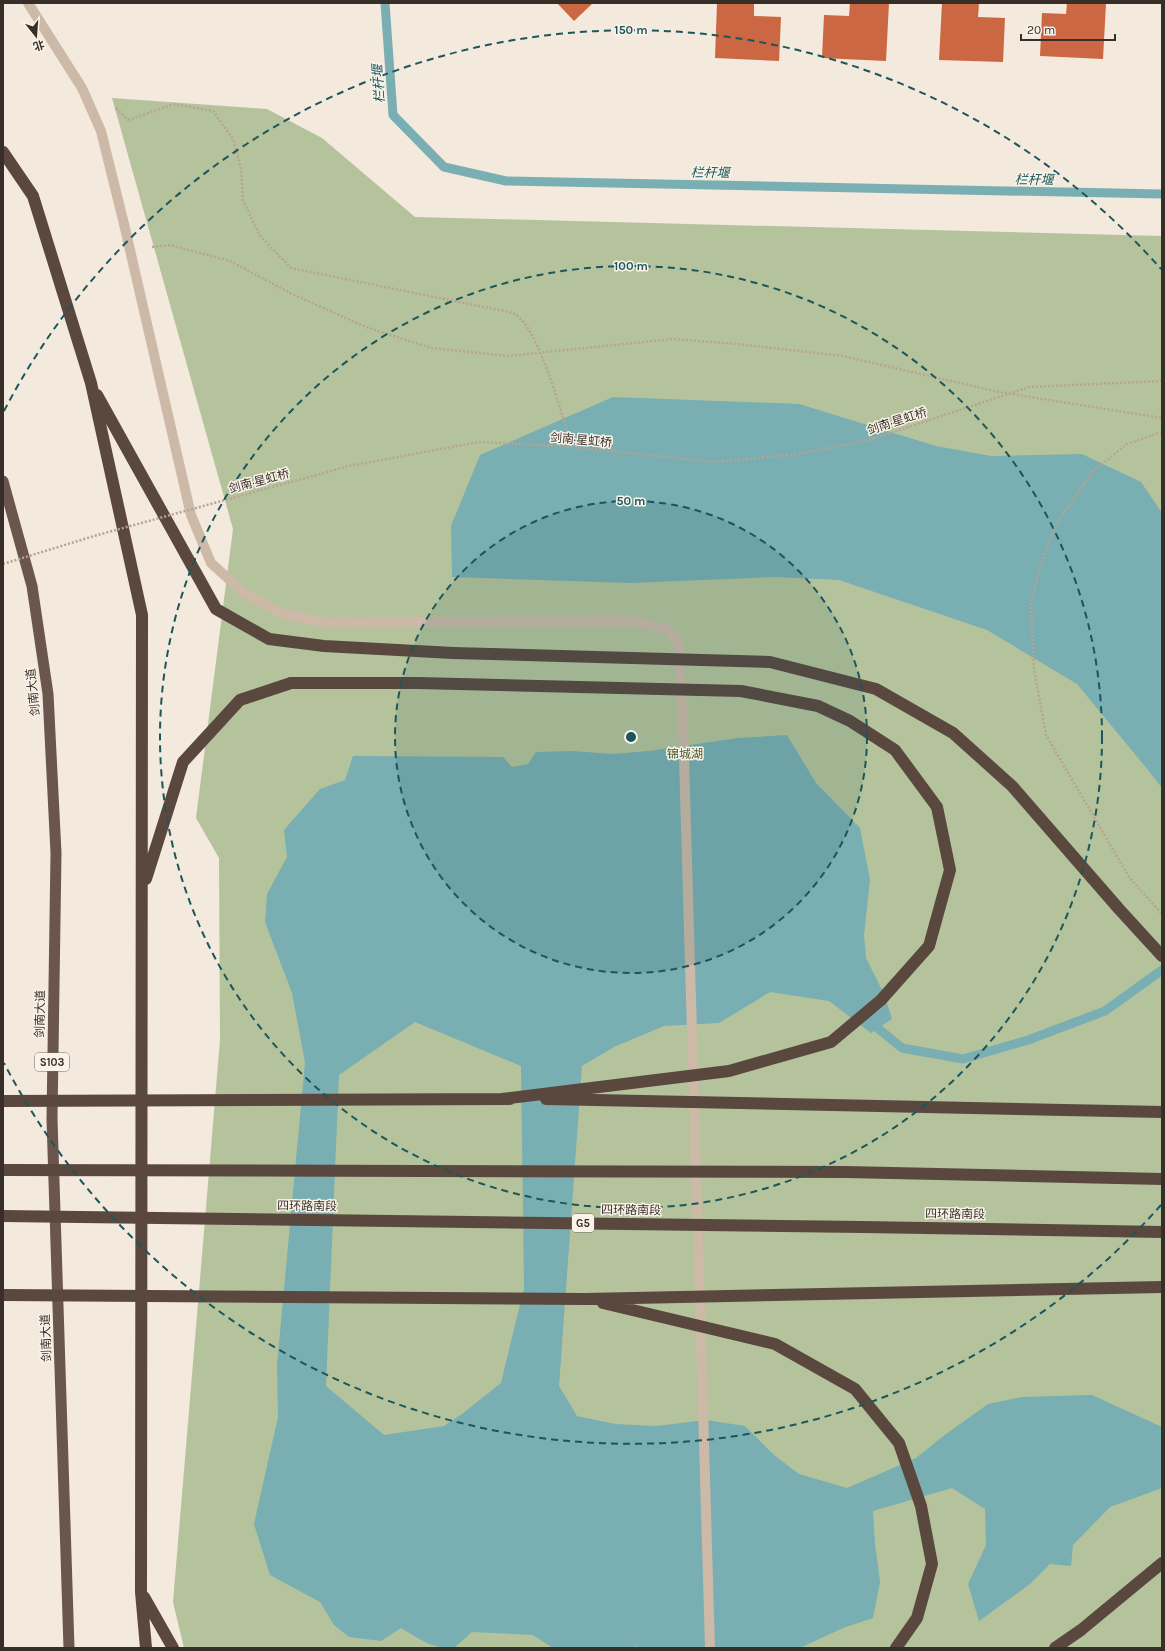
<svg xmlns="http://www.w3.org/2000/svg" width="1165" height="1651" viewBox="0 0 1165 1651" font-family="Karla,'Noto Sans SC',sans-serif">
  <rect width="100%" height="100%" fill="#f3e9dc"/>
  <!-- green -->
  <path fill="#b4c39b" d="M112,98L267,109L322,138L415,217L1162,236V1648H184L173,1602L220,1040L219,858L196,818L233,529Z"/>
  <!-- water -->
  <path fill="#79aeb2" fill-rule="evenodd" d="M613,397L799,404L936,446L991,456L1082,454L1141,482L1162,513V788L1148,770L1077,684L987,630L839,580L776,577L630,583L452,577L451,526L480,455Z
    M787,735L816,783L860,828L870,880L864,935L866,958L884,994L892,1019L871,1033L829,1001L770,992L719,1023L664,1026L614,1047L582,1066L559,1386L577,1416L615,1424L656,1426L706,1420L745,1426L774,1455L799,1474L847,1488L916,1458L942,1437L988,1404L1022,1397L1092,1395L1162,1427V1488L1110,1507L1073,1545L1071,1566L1050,1564L1030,1584L979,1621L968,1584L986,1545L985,1509L952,1488L873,1511L875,1544L880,1582L873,1618L843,1628L800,1648H640L635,1646L633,1648H553L533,1635L472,1632L454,1648C429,1648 422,1640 401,1628L381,1641L349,1637L334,1625L320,1602L270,1575L254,1524L278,1417L277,1365L305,1062L292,993L265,922L267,894L287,857L284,830L320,789L345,780L353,756L503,757L512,767L528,764L536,752L572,751L613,754L649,751L738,738ZM415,1022L521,1066L524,1288L501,1383L462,1414L444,1426L384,1435L326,1386L339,1075Z"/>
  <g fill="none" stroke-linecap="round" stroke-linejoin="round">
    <!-- stream -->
    <path stroke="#79aeb2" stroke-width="9" d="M385,3L393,115L444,167L506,181L1162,194
      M869,1021L902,1048L963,1059L1028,1040L1105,1011L1162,970"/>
  </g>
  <!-- building -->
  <path fill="#cb6742" d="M557,3H593L574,21Z
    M717,3H754V16L781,17L779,61L715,58Z
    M850,3H889L886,61L822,58L824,15L849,16Z
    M942,3H979L978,17L1005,18L1003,62L939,60Z
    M1067,3H1106L1103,59L1040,56L1042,13L1066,14Z"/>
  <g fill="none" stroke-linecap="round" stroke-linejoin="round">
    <!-- path -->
    <path stroke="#b8a391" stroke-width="2.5" stroke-dasharray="2 2" stroke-linecap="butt" d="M116,108L128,120
      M152,247L170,245L230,261L292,294L366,327L431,348L508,356L673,339L737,344L843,356L999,392L1162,418
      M1162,432L1127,444L1092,472L1056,524L1039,570L1031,605L1034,669L1046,735L1129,877L1162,914"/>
    <!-- minor -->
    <path stroke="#ccb9a7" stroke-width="10" d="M28,3L82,88L101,131L124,224L191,515L211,563L244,593L281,613L321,622L631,621L667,629L678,643L683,724L710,1648"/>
    <!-- trunk -->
    <path stroke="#6a564c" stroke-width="11" d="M3,481L32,586L48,694L56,853L52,1119L69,1648"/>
    <!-- motorway -->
    <path stroke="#5a483f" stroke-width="12" d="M3,152L33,196L91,383L142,615L141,1592L146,1648
      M97,395L216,609L269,639L324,646L453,653
      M146,879L183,762L240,700L291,683
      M144,1597L173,1648
      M1055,1648L1081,1630L1162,1563"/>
    <!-- path-bridge -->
    <path stroke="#b8a391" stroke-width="2.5" stroke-dasharray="2 2" stroke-linecap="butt" d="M128,120L174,104L213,111L233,139L241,169L243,200L260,236L291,268L489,308C497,310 509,311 516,315C539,329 563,419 572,447
      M3,564L94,536L349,466L479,442L572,447L715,462L799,454L869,440L1029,387L1162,381"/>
    <!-- motorway-bridge -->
    <path stroke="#5a483f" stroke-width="12" d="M453,653L770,662L876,689L953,733L1012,786L1119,909L1162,956
      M291,683H418L741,691L818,706L850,721L895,750L937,807L950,870L929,946L881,1000L831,1042L729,1071L502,1099
      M546,1099L1162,1112
      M3,1101L510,1099
      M3,1170L846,1172L1162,1179
      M3,1216L862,1227L1162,1232
      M3,1295L586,1299L1162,1287
      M603,1303L775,1344L855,1389L899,1443L921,1506L932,1564L917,1618L896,1648"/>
  </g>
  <!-- distance rings -->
  <circle cx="631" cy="737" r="236" fill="#1b565c" fill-opacity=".12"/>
  <g fill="none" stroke="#1b565c" stroke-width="2" stroke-dasharray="7 5">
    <circle cx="631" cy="737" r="236"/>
    <circle cx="631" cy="737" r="471"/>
    <path d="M1161 1205A707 707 0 0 1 4 1063M4 411A707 707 0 0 1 1161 269"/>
  </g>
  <g text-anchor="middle" stroke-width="3" stroke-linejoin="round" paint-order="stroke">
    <!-- shield labels -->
    <g fill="#faf3e9" stroke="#726962" stroke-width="1">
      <rect x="35" y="1053" width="34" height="18" rx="3"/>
      <rect x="572" y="1214" width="22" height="18" rx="3"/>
    </g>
    <g font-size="11" font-weight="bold" fill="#382e28">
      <text x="52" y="1066">S103</text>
      <text x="583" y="1227">G5</text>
    </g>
    <!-- street labels -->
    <g font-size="12" fill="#382e28" stroke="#faf3e9">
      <text transform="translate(897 421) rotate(-18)" y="4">剑南·星虹桥</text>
      <text transform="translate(581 440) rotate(5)" y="4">剑南·星虹桥</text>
      <text transform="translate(259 481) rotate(-15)" y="4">剑南·星虹桥</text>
      <text transform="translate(33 692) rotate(-96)" y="4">剑南大道</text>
      <text transform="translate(40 1014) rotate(-89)" y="4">剑南大道</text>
      <text transform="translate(307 1206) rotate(1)" y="4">四环路南段</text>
      <text transform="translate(631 1210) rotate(1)" y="4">四环路南段</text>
      <text transform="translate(955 1214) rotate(1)" y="4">四环路南段</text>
      <text transform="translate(46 1338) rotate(-92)" y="4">剑南大道</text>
    </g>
    <!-- park labels -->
    <g font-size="12" fill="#46582a" stroke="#faf3e9">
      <text x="685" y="758">锦城湖</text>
    </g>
    <!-- water labels -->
    <g font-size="13" font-style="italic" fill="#1b565c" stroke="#faf3e9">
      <text transform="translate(378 84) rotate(-94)" y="5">栏杆堰</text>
      <text transform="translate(710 172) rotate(1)" y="5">栏杆堰</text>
      <text transform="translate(1034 179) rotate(1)" y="5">栏杆堰</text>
    </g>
  </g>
  <circle cx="631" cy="737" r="6" fill="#1b565c" stroke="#faf3e9" stroke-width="2"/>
  <g font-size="12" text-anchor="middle" font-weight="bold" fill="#1b565c" stroke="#faf3e9" stroke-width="3" stroke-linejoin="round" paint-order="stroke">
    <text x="631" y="34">150 m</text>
    <text x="631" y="270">100 m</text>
    <text x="631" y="505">50 m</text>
  </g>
  <!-- border -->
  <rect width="1165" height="1651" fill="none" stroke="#382e28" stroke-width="8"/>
  <!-- north arrow -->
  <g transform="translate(36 36) rotate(163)" stroke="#faf3e9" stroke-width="3" paint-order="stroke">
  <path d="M0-3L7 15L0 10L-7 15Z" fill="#382e28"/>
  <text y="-6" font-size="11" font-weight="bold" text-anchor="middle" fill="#382e28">北</text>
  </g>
  <!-- scale -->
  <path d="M1021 34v6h94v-6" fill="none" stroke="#382e28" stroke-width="2"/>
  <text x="1027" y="34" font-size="12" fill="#382e28" stroke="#faf3e9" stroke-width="3" paint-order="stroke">20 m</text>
</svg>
